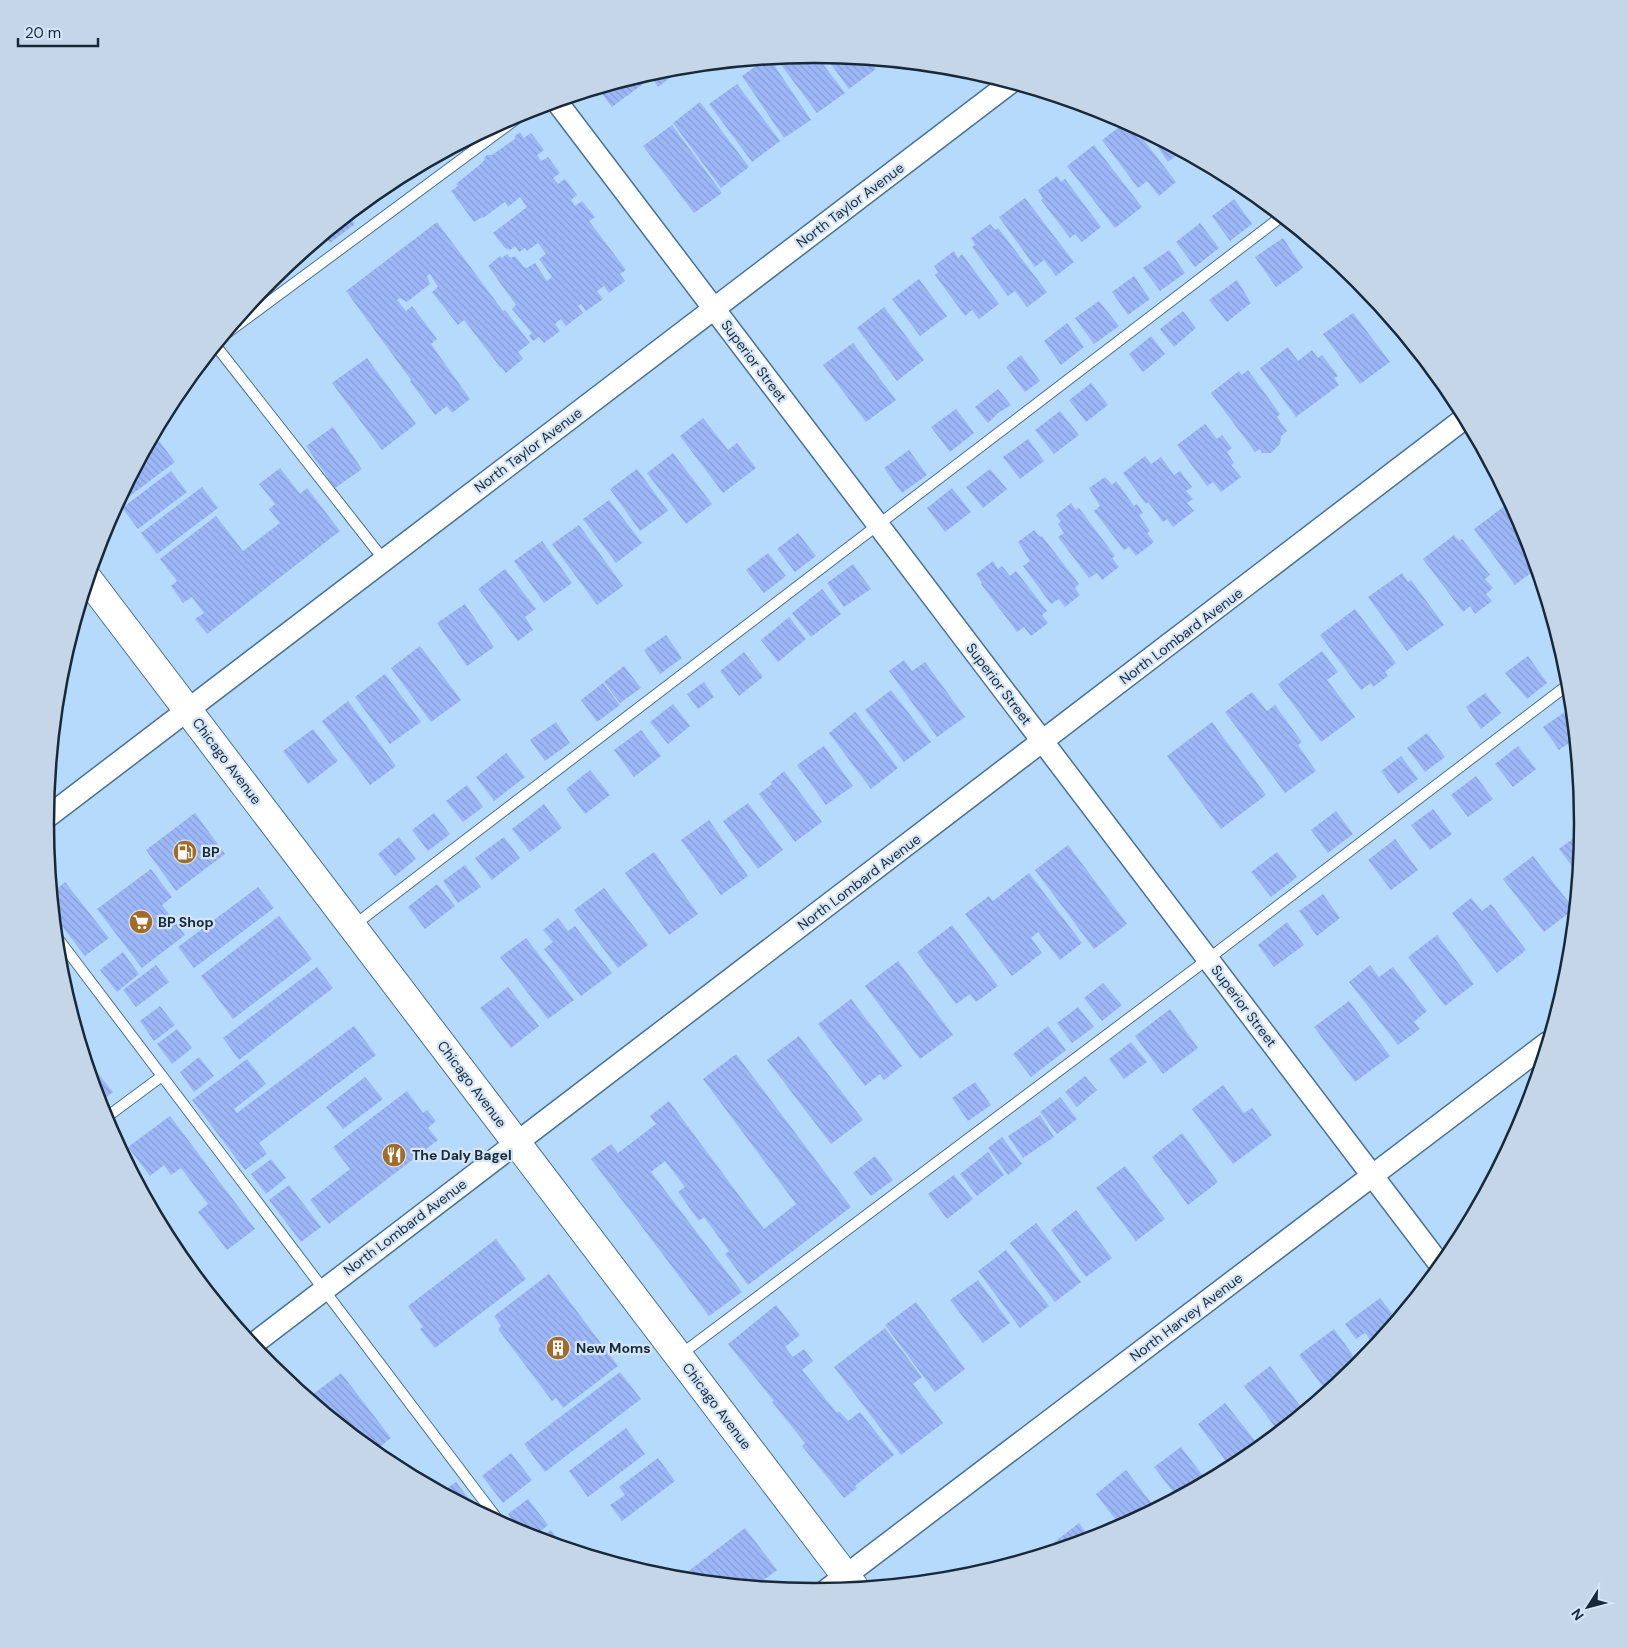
<svg xmlns="http://www.w3.org/2000/svg" width="1628" height="1647" viewBox="0 0 1628 1647" font-family="'DM Sans',sans-serif">
  <defs>
    <pattern id="building-back-hatch" width="6" height="6" patternUnits="userSpaceOnUse" patternTransform="scale(1.25)"><rect width="6" height="6" fill="#9db8f8"/><path d="M-1 5l2 2M0 0l6 6M5-1l2 2" fill="none" stroke="#869ed5"/></pattern>
  </defs>
  <rect width="100%" height="100%" fill="#b6dafb"/>
  <!-- building -->
  <path fill="url(#building-back-hatch)" d="M816,55L845,93L817,113L776,58Z
    M825,56L869,60L876,69L849,89Z
    M766,59H770L811,120L784,138L742,76Z
    M684,67L658,87L649,74L664,69Z
    M638,77L643,84L612,107L598,89Z
    M737,84L780,141L752,162L709,104Z
    M700,102L749,167L721,188L673,123Z
    M1126,122L1133,126L1176,182L1159,196L1147,181L1138,188L1102,140Z
    M672,125L722,193L694,213L643,146Z
    M520,132L524,138L531,133L544,150L537,155L541,161L548,157L560,173L553,178L558,184L565,179L577,195L571,200L575,206L582,201L595,217L589,221L626,270L620,274L625,281L609,293L604,286L597,291L603,299L586,311L581,304L578,306L583,313L566,326L561,319L555,324L560,331L544,343L539,337L533,341L529,336L532,333L512,309L516,305L488,266L500,256L502,258L507,254L511,258L515,256L524,267L527,268L535,263L547,281L552,277L539,259L546,254L538,243L527,251L525,248L519,252L515,246L510,250L505,248L493,233L527,207L520,197L508,207L505,202L483,218L482,217L474,222L451,191L458,186L456,184L482,163L485,159L484,158L487,155H492L515,139V136Z
    M1149,135L1181,152L1168,162Z
    M470,139L442,162L438,157Z
    M1094,145L1142,207L1115,228L1067,166Z
    M436,158L438,161L412,180L407,173Z
    M403,176L406,180L381,199L376,193L387,184Z
    M1057,176L1061,182L1065,179L1101,227L1082,242L1075,234L1070,238L1041,200L1043,198L1038,190Z
    M1025,198L1074,262L1056,276L1044,260L1035,267L999,217Z
    M1234,199L1252,224L1230,241L1212,216Z
    M348,216L355,224L330,243L324,236Z
    M437,222L503,311L505,310L530,343L518,352L523,359L506,373L501,367H500L464,320L458,325L432,292L438,287L430,274L427,276L430,284L407,302L400,298L397,300L406,311L412,306L437,339L431,344L470,399L452,413L447,406L435,415L410,381L411,380L346,291Z
    M1200,223L1219,248L1195,267L1176,242Z
    M990,224L995,230L998,228L1047,292L1027,307L1015,291L1008,296L972,247L975,245L971,238Z
    M1283,238L1303,268L1276,287L1255,257Z
    M316,242L320,247L298,263L295,259Z
    M1169,250L1185,273L1160,291L1143,268Z
    M954,251L958,258L962,254L999,304L979,319L972,310L965,316L935,275L938,272L934,266Z
    M285,267L289,272L269,287L267,284Z
    M1134,276L1150,299L1128,315L1112,292Z
    M919,279L947,316L920,336L892,299Z
    M1237,280L1251,303L1227,322L1209,300Z
    M1366,290L1396,327L1422,358L1417,362L1363,292Z
    M1099,301L1119,326L1094,344L1075,318Z
    M884,307L924,360L897,381L857,328Z
    M1183,311L1196,328L1174,347L1160,329Z
    M1353,313L1390,362L1360,384L1323,334Z
    M1067,323L1084,347L1061,365L1044,341Z
    M1151,336L1165,354L1143,372L1129,354Z
    M853,343L896,400L866,422L823,365Z
    M1288,347L1298,361L1312,350L1318,358L1322,355L1338,376L1334,378L1339,385L1296,417L1260,368Z
    M1021,355L1040,381L1025,392L1006,367Z
    M367,358L416,424L382,450L332,383Z
    M1248,370L1280,414L1277,417L1287,431L1281,436L1280,444L1271,453H1262L1260,449L1255,452L1211,393L1239,371L1242,375Z
    M1091,383L1108,405L1086,422L1069,400Z
    M998,389L1011,405L998,413L988,423L975,407Z
    M956,409L974,433L950,452L931,427Z
    M1060,411L1079,435L1054,454L1035,430Z
    M703,418L728,450L737,443L756,468L723,493L680,436Z
    M1205,424L1217,439L1222,435L1232,448L1227,452L1234,463L1231,465L1241,477L1221,492L1213,482L1207,486L1177,445Z
    M333,427L362,469L335,488L306,446Z
    M1028,439L1044,461L1020,479L1003,457Z
    M159,441L175,462L119,504L118,502L145,451Z
    M909,450L927,475L902,493L884,468Z
    M673,453L712,504L686,524L647,473Z
    M1145,456L1151,464L1161,457L1174,475L1180,471L1192,487L1186,491L1193,499L1187,503L1194,511L1173,527L1167,519L1163,522L1148,502L1146,504L1123,473Z
    M280,468L300,494L307,488L340,531L207,634L195,619L204,613L192,597L183,603L171,586L177,581L160,559L216,516L243,551L280,523L269,509L275,504L259,484Z
    M637,469L668,511L640,531L610,489Z
    M990,469L1007,489L983,508L966,487Z
    M171,471L187,492L138,529L122,508Z
    M1105,477L1112,485L1116,481L1134,506L1137,504L1143,513L1139,515L1150,531L1147,533L1154,542L1136,556L1129,547L1124,550L1094,511L1100,506L1089,488Z
    M202,487L218,508L157,554L141,533Z
    M952,488L971,512L945,532L927,508Z
    M609,500L642,543L616,563L583,519Z
    M1510,502L1525,529L1536,569L1515,585L1474,529Z
    M1071,503L1076,510L1079,508L1115,556L1112,558L1119,567L1102,580L1097,573L1089,578L1058,537L1064,533L1058,524L1061,521L1056,515Z
    M579,525L623,586L597,605L552,544Z
    M1034,530L1040,537L1042,536L1079,584L1075,588L1080,595L1065,607L1059,599L1051,604L1023,566L1030,561L1018,542Z
    M798,533L816,556L795,572L777,549Z
    M1454,535L1459,541L1462,539L1490,575L1485,579L1493,588L1486,594L1492,601L1475,614L1470,606L1463,612L1423,559Z
    M542,541L572,583L544,603L514,561Z
    M768,553L786,576L764,593L746,570Z
    M993,561L998,569L1002,566L1010,576L1016,571L1047,611L1042,615L1048,623L1031,636L1024,627L1017,632L981,584L982,583L976,574Z
    M853,564L871,589L844,607L827,583Z
    M505,569L536,609L525,617L533,630L518,641L478,589Z
    M1402,573L1408,582L1411,580L1444,625L1407,651L1368,597Z
    M822,589L841,614L811,637L792,613Z
    M465,604L494,647L467,666L437,623Z
    M1355,609L1396,663L1385,672L1388,676L1373,687L1371,683L1361,690L1320,635Z
    M789,617L806,639L778,662L761,640Z
    M666,635L682,658L660,674L644,650Z
    M420,646L461,700L431,722L391,668Z
    M1322,651L1338,672L1327,680L1355,717L1321,742L1278,684Z
    M744,652L763,677L739,696L720,671Z
    M1528,656L1547,683L1527,699L1505,673Z
    M904,660L912,671L925,662L965,717L937,737L889,671Z
    M624,666L641,688L620,703L604,682Z
    M385,674L421,722L390,744L355,697Z
    M704,682L714,697L698,709L687,694Z
    M603,683L620,705L597,722L581,700Z
    M891,690L931,742L904,762L865,710Z
    M1252,692L1267,711L1275,705L1302,742L1298,745L1316,771L1285,793L1225,712Z
    M1485,693L1501,713L1481,729L1466,707Z
    M348,701L396,766L370,785L322,721Z
    M673,704L690,726L668,744L650,722Z
    M1572,707L1575,739L1559,750L1543,727Z
    M855,712L898,768L871,789L829,733Z
    M556,722L570,743L545,761L530,740Z
    M1212,722L1266,795L1221,829L1167,756Z
    M313,729L338,761L308,784L283,751Z
    M641,730L661,756L634,777L614,750Z
    M1427,733L1445,757L1425,772L1407,748Z
    M824,746L853,786L826,805L797,765Z
    M1518,746L1536,769L1513,787L1495,764Z
    M506,753L525,777L494,801L476,777Z
    M1401,756L1418,779L1398,794L1381,771Z
    M590,770L610,795L585,814L566,789Z
    M784,771L822,822L795,842L759,794L772,784L771,782Z
    M1476,776L1493,799L1468,817L1451,795Z
    M467,785L483,807L463,822L446,801Z
    M748,803L783,850L758,869L723,821Z
    M544,804L562,828L530,852L512,829Z
    M1433,809L1452,834L1430,850L1411,825Z
    M1336,811L1353,834L1328,853L1311,830Z
    M195,813L225,854L176,891L146,850Z
    M434,813L450,834L428,851L412,830Z
    M709,820L748,876L721,895L681,840Z
    M1582,832L1579,863L1578,874L1559,849Z
    M399,837L416,859L395,876L378,854Z
    M504,837L520,858L492,880L475,858Z
    M1395,839L1418,870L1391,890L1368,860Z
    M1068,845L1127,924L1094,949L1035,870Z
    M654,852L698,914L669,935L625,873Z
    M1277,852L1297,877L1271,897L1251,872Z
    M1533,856L1574,909L1544,932L1503,879Z
    M465,865L481,887L458,903L443,881Z
    M151,869L172,897L162,905L185,935L142,968L97,909Z
    M1029,873L1082,943L1060,960L1038,932L1031,938L1042,953L1012,976L965,914L989,896L993,901Z
    M65,882L109,938L85,956L54,916L52,893Z
    M437,884L455,906L425,929L408,907Z
    M258,887L274,908L194,968L178,947Z
    M604,888L648,945L618,968L574,910Z
    M1323,894L1340,918L1317,936L1299,911Z
    M1471,898L1482,911L1491,904L1526,950L1497,973L1452,913Z
    M279,916L312,959L233,1019L201,976Z
    M558,918L568,931L575,926L612,973L581,996L544,949L553,942L543,930Z
    M1287,922L1304,945L1274,967L1258,945Z
    M952,925L998,986L976,1002L970,994L956,1004L917,952Z
    M1437,935L1474,984L1445,1006L1408,957Z
    M526,938L574,1000L548,1019L500,957Z
    M123,952L139,974L117,992L100,970Z
    M898,961L953,1035L920,1059L865,986Z
    M156,965L169,982L136,1007L123,990Z
    M1370,965L1379,977L1393,967L1427,1011L1414,1022L1420,1029L1398,1045L1349,982Z
    M317,967L333,988L239,1060L223,1038Z
    M1103,983L1122,1005L1102,1021L1084,998Z
    M508,987L539,1026L511,1048L480,1008Z
    M851,999L902,1066L884,1080L880,1074L865,1086L818,1024Z
    M1349,1001L1390,1056L1355,1082L1314,1027Z
    M160,1006L175,1025L154,1041L140,1021Z
    M1078,1007L1094,1027L1072,1043L1057,1023Z
    M1170,1009L1198,1048L1163,1074L1135,1036Z
    M354,1026L376,1055L259,1143L267,1154L245,1170L192,1100L247,1059L266,1084L234,1109L237,1113Z
    M1048,1026L1066,1050L1031,1077L1013,1054Z
    M177,1029L192,1048L172,1064L157,1044Z
    M799,1036L863,1120L831,1144L767,1060Z
    M1131,1042L1147,1062L1124,1079L1109,1059Z
    M736,1054L851,1207L748,1285L725,1254L729,1251L704,1217L699,1221L678,1192L685,1187L665,1161L651,1172L742,1292L709,1316L591,1159L611,1144L618,1153L656,1124L650,1116L669,1101L764,1229L796,1204L703,1079Z
    M199,1057L214,1076L194,1092L180,1072Z
    M96,1071L113,1092L99,1103L91,1075Z
    M1085,1076L1097,1090L1077,1107L1065,1092Z
    M365,1077L383,1099L343,1129L326,1107Z
    M975,1082L991,1105L968,1121L952,1098Z
    M1223,1085L1244,1113L1252,1108L1272,1135L1233,1164L1192,1109Z
    M407,1091L423,1113L427,1110L436,1121L428,1128L438,1140L329,1224L310,1200L350,1169L333,1147Z
    M1060,1097L1077,1119L1057,1134L1040,1112Z
    M1040,1115L1054,1137L1023,1158L1008,1136Z
    M170,1116L255,1229L227,1250L198,1212L208,1204L181,1168L171,1175L164,1165L150,1176L128,1147Z
    M1182,1133L1218,1182L1188,1205L1152,1157Z
    M1002,1137L1022,1164L1008,1175L988,1148Z
    M119,1144L132,1162L129,1165L118,1145Z
    M988,1152L1004,1175L977,1196L960,1174Z
    M875,1156L893,1180L871,1196L853,1173Z
    M271,1159L286,1178L266,1194L251,1174Z
    M1125,1166L1165,1219L1136,1241L1096,1188Z
    M954,1175L973,1199L947,1219L928,1194Z
    M289,1185L321,1227L301,1242L269,1200Z
    M1076,1210L1112,1258L1086,1277L1051,1230Z
    M1036,1223L1081,1282L1055,1302L1010,1243Z
    M496,1239L526,1279L435,1348L420,1329L423,1327L408,1306Z
    M170,1242L202,1281L200,1282L174,1250Z
    M1006,1250L1049,1306L1020,1328L978,1271Z
    M549,1274L618,1366L563,1408L556,1398L552,1401L498,1329L501,1326L494,1316Z
    M978,1280L1010,1323L983,1343L950,1300Z
    M1380,1298L1397,1320L1375,1346L1365,1333L1356,1339L1345,1324Z
    M916,1302L965,1369L935,1392L885,1325Z
    M776,1305L800,1335L785,1347L793,1357L804,1349L813,1361L802,1370L837,1413L839,1411L848,1421L860,1412L894,1455L855,1486L857,1488L844,1498L802,1446L805,1443L772,1402L774,1401L728,1344Z
    M885,1328L922,1377L913,1384L943,1423L901,1455L834,1367Z
    M1334,1329L1360,1365L1327,1392L1299,1355Z
    M1270,1366L1304,1411L1279,1432L1244,1386Z
    M620,1372L641,1399L545,1472L524,1444Z
    M341,1373L391,1438L373,1452L324,1412L312,1395Z
    M1225,1403L1260,1447L1241,1463L1231,1468L1198,1424Z
    M626,1428L645,1454L588,1497L569,1471Z
    M1181,1447L1207,1481L1177,1497L1154,1467Z
    M511,1453L532,1480L503,1503L482,1476Z
    M658,1458L675,1481L622,1521L610,1505L625,1495L619,1487Z
    M1126,1470L1156,1509L1121,1527L1096,1494Z
    M456,1482L471,1502L467,1506L442,1492Z
    M528,1499L548,1525L532,1538L523,1535L508,1514Z
    M1079,1523L1091,1539L1056,1550L1052,1544Z
    M745,1528L777,1570L755,1587L678,1579Z
    M551,1530L565,1548L538,1540Z"/>
  <g fill="none" stroke-linecap="round" stroke-linejoin="round">
    <!-- lane casing -->
    <g stroke="#487297" stroke-width="12">
      <path id="lane" d="M227,333L527,111
        M216,346L384,560
        M353,926L1281,217
        M56,936L502,1525
        M104,1119L162,1076
        M680,1355L1208,959L1569,684
        M478,1512L487,1505"/>
    </g>
    <!-- street casing -->
    <g stroke="#487297" stroke-width="24">
      <path id="street" d="M557,102L1441,1266
        M46,818L1010,83
        M252,1345L1465,418
        M824,1592L1547,1043"/>
    </g>
    <!-- secondary casing -->
    <g stroke="#487297" stroke-width="30">
      <path id="secondary" d="M88,579L855,1588"/>
    </g>
    <!-- lane -->
    <use href="#lane" stroke="#fff" stroke-width="10"/>
    <!-- street -->
    <use href="#street" stroke="#fff" stroke-width="21"/>
    <!-- secondary -->
    <use href="#secondary" stroke="#fff" stroke-width="28"/>
  </g>
  <!-- icons -->
  <defs>
    <g id="fuel-disc" transform="scale(1.25)"><circle r="9.5" fill="#a36b28" stroke="#d3e5f6"/><path d="M-5.5-6h7V0h2V4h1.3V-2.5L3-4.5l.8-.8L6-3V5H2.5V1h-1V6h-7ZM-4.2-4.7v3.2H.2V-4.7Z" fill="#fff"/></g>
    <g id="supermarket-disc" transform="scale(1.25)"><circle r="9.5" fill="#a36b28" stroke="#d3e5f6"/><path d="M-6-5.5h2.5l.6 2H6L4.5 2H-2.5L-4.4-4H-6ZM-1.5 3.2a1.3 1.3 0 1 0 .1 0ZM3 3.2a1.3 1.3 0 1 0 .1 0Z" fill="#fff"/></g>
    <g id="restaurant-disc" transform="scale(1.25)"><circle r="9.5" fill="#a36b28" stroke="#d3e5f6"/><path d="M-5-6h1v4h1v-4h1v4h1v-4h1v5L-1.5 .5V6h-2V.5L-5-1ZM5-6V6H3V1.5H1.5Q1.5-4 5-6Z" fill="#fff"/></g>
    <g id="building-disc" transform="scale(1.25)"><circle r="9.5" fill="#a36b28" stroke="#d3e5f6"/><path d="M-4-6H4V6H1V3H-1V6H-4ZM-2.5-4.3h1.7v1.8h-1.7ZM.8-4.3h1.7v1.8H.8ZM-2.5-1h1.7V.8h-1.7ZM.8-1h1.7V.8H.8Z" fill="#fff"/></g>
  </defs>
  <g fill-rule="evenodd">
    <use href="#fuel-disc" x="185" y="852"/>
    <use href="#supermarket-disc" x="141" y="922"/>
    <use href="#restaurant-disc" x="394" y="1155"/>
    <use href="#building-disc" x="558" y="1348"/>
  </g>
  <g text-anchor="middle" stroke-width="4.5" stroke-linejoin="round" paint-order="stroke">
    <!-- street labels -->
    <g font-size="14" fill="#182a3a" stroke="#d3e5f6">
      <text transform="translate(850 205) rotate(-37)" y="5">North Taylor Avenue</text>
      <text transform="translate(754 361) rotate(53)" y="5">Superior Street</text>
      <text transform="translate(528 450) rotate(-37)" y="5">North Taylor Avenue</text>
      <text transform="translate(1181 636) rotate(-37)" y="5">North Lombard Avenue</text>
      <text transform="translate(999 684) rotate(53)" y="5">Superior Street</text>
      <text transform="translate(227 761) rotate(53)" y="5">Chicago Avenue</text>
      <text transform="translate(859 882) rotate(-37)" y="5">North Lombard Avenue</text>
      <text transform="translate(1244 1006) rotate(53)" y="5">Superior Street</text>
      <text transform="translate(472 1084) rotate(53)" y="5">Chicago Avenue</text>
      <text transform="translate(405 1227) rotate(-37)" y="5">North Lombard Avenue</text>
      <text transform="translate(1186 1317) rotate(-37)" y="5">North Harvey Avenue</text>
      <text transform="translate(717 1406) rotate(53)" y="5">Chicago Avenue</text>
    </g>
    <!-- poi labels -->
    <g font-size="14" font-weight="bold" fill="#182a3a" stroke="#d3e5f6" text-anchor="start">
      <text x="202" y="857">BP</text>
      <text x="158" y="927">BP Shop</text>
      <text x="412" y="1160">The Daly Bagel</text>
      <text x="576" y="1353">New Moms</text>
    </g>
  </g>
  <!-- crop -->
  <path d="M0 0H1628V1647H0ZM54 823a760 760 0 1 1 1520 0a760 760 0 1 1-1520 0Z" fill="#c4d6e7" fill-rule="evenodd"/>
  <path fill="none" stroke="#182a3a" stroke-width="2.5" d="M54 823a760 760 0 1 1 1520 0a760 760 0 1 1-1520 0Z"/>
  <!-- north arrow -->
  <g transform="translate(1588 1607) rotate(234)" stroke="#d3e5f6" stroke-width="4" paint-order="stroke">
  <path d="M0-4L9 19L0 12L-9 19Z" fill="#182a3a"/>
  <text y="-8" font-size="14" font-weight="bold" text-anchor="middle" fill="#182a3a">N</text>
  </g>
  <!-- scale -->
  <path d="M18 38v8h80v-8" fill="none" stroke="#182a3a" stroke-width="2.5"/>
  <text x="25" y="38" font-size="15" fill="#182a3a" stroke="#d3e5f6" stroke-width="4" paint-order="stroke">20 m</text>
</svg>
